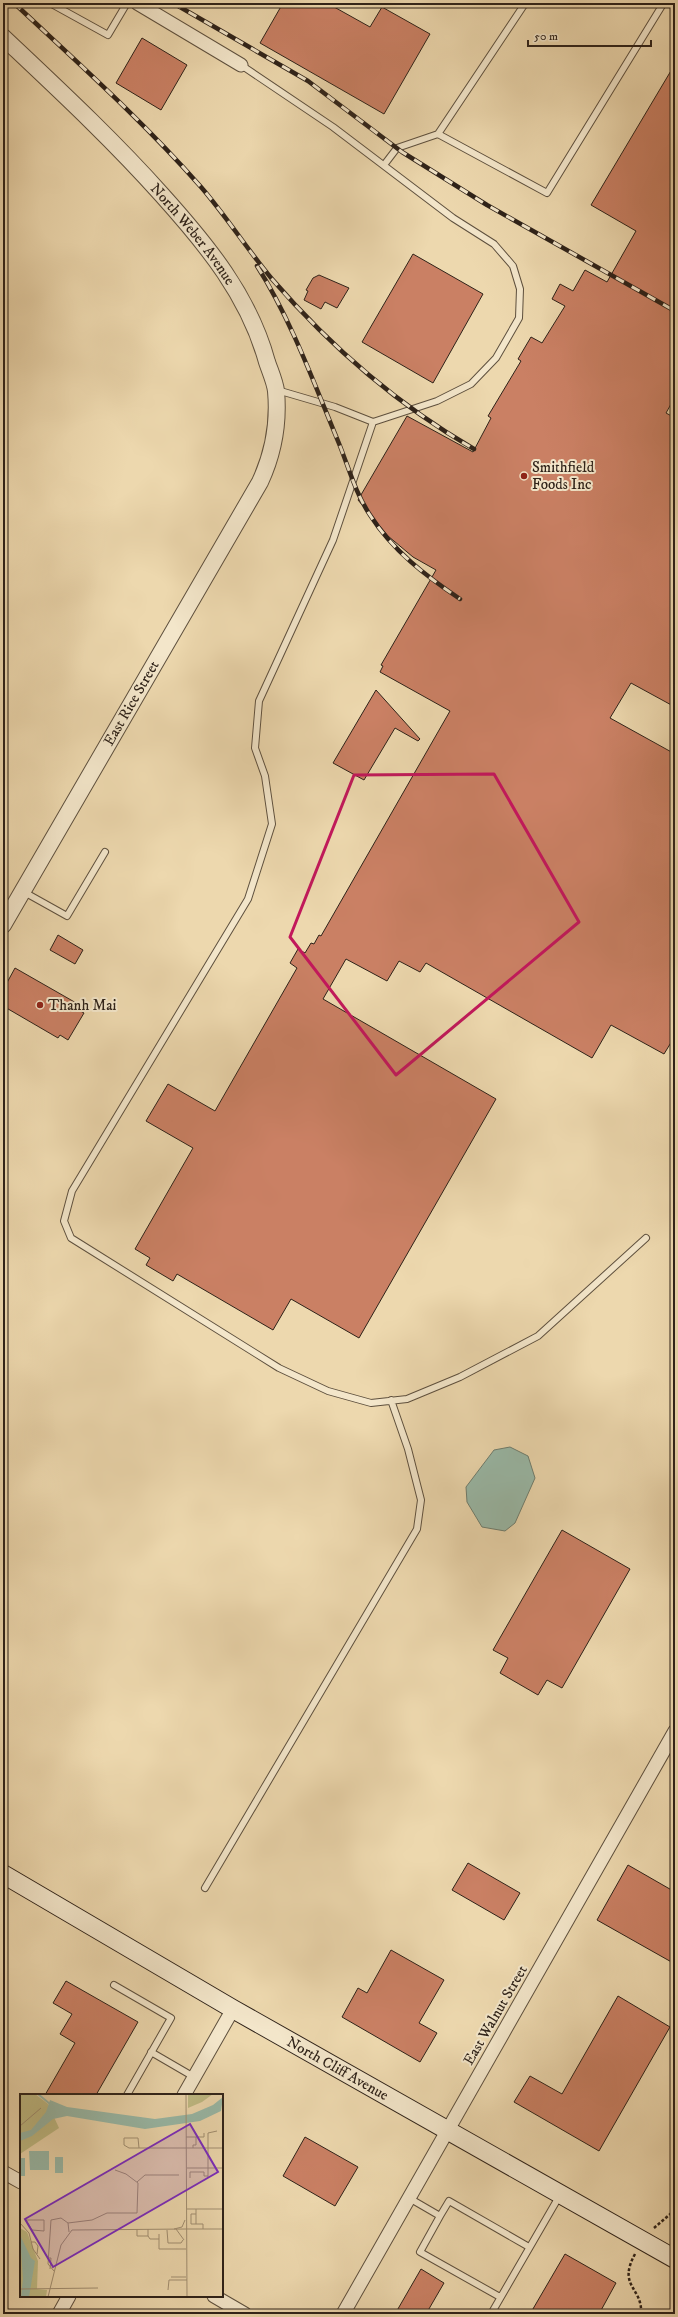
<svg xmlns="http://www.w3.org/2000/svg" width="678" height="2317" viewBox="0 0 678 2317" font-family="'IM FELL DW Pica',serif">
  <rect width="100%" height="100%" fill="#edd8ae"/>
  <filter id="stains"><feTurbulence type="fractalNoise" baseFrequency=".005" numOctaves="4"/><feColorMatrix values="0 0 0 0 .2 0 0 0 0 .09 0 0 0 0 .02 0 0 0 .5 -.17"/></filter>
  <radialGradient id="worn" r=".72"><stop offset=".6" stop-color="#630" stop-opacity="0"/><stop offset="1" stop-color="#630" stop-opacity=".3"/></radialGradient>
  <!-- water -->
  <path fill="#99baa9" stroke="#6e7d6f" d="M510,1447L528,1456L535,1478L515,1523L505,1531L482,1527L467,1502L466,1487L494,1450Z"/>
  <!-- building -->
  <path fill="#ca8064" stroke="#2e2219" d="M283,3H327L370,27L382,7L430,34L384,114L260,43Z
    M142,38L187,65L161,110L116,83Z
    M675,64V397L666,413L675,418V707L631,683L610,718L675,754V1036L664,1054L611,1025L592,1058L426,963L420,972L399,961L387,981L346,959L323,999L496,1099L359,1338L291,1299L273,1330L177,1274L173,1281L146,1265L150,1258L135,1249L193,1148L146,1121L168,1084L215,1111L297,968L290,963L298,949L305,953L311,943L314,944L319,935L321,936L450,711L380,672L383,666L381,665L436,570L413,557L388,536L358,500L407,416L473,452L491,418L488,416L521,361L518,359L531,337L542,343L565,306L552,299L560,284L573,291L585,270L607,282L636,231L591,205Z
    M413,254L483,294L433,383L362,342Z
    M319,275L349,288L337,308L325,302L321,309L304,300L308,291L306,290L313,278Z
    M376,690L420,739L418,741L395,728L364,780L333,763Z
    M58,935L83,950L75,964L50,950Z
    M15,968L78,1004L75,1008L84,1013L68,1040L60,1035L58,1038L3,1006V990Z
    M562,1530L630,1569L562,1688L547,1680L538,1695L500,1673L508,1658L493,1650Z
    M468,1863L520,1893L504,1920L452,1890Z
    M628,1865L675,1892V1964L597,1920Z
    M391,1950L444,1980L419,2023L437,2033L420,2062L342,2017L358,1988L367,1993Z
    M66,1981L138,2022L96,2095H45L75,2043L60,2034L72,2014L53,2003Z
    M618,1996L670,2027L599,2151L514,2102L530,2076L562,2094Z
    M305,2137L358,2167L335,2206L283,2176Z
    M565,2254L616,2283L599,2314H530Z
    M421,2269L444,2283L426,2314H395Z"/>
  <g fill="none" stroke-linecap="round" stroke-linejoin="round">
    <!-- service casing -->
    <g stroke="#5e503e" stroke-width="8">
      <path id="service" d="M50,3L108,35L127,3
        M529,3L524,5L438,134L547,193L663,4L660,3
        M241,65L333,127L453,218L494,244L513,266L520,289L519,318L496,358L471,384L437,401L373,422L335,407L277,390
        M384,165L397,148L438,134
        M373,422L333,540L259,701L255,748L265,776L272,824L248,899L72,1191L64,1221L71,1238L279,1368L328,1391L371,1403L407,1399L460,1377L538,1336L646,1238
        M24,892L67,916L105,852
        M205,1888L417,1529L421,1500L408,1449L391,1400
        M114,1985L171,2018L127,2095
        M151,2052L194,2077
        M409,2198L440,2216L420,2252L500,2297
        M440,2216L449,2201L529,2247
        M491,2314L560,2195"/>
    </g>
    <!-- minor casing -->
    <g stroke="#5e503e" stroke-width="15">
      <path id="minor" d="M137,3L241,65
        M184,2095L233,2009
        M3,2172L21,2182
        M214,2296L245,2314
        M59,2314L69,2296
        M343,2314L675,1731"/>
    </g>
    <!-- tertiary casing -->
    <g stroke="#5e503e" stroke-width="18">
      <g id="tertiary">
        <path id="s1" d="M3,37C57,88 112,139 162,195C207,245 249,296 267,362C270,371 275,382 276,391C279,424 274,452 260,482L3,925"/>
      </g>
    </g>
    <!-- secondary casing -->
    <g stroke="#2e2219" stroke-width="20">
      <g id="secondary">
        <path id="s2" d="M3,1874L233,2009L675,2259"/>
      </g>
    </g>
    <!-- path -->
    <path stroke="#2e2219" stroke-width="2.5" stroke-dasharray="3 2" stroke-linecap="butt" d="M654,2228L675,2210
      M635,2254C617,2287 643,2287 641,2314"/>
    <!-- service -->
    <use href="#service" stroke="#f3e6ca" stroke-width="6"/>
    <!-- minor -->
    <use href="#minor" stroke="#f3e6ca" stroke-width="13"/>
    <!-- tertiary -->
    <use href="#tertiary" stroke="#f3e6ca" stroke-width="16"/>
    <!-- secondary -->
    <use href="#secondary" stroke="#f3e6ca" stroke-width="18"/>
    <!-- rail casing -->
    <g stroke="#2e2219" stroke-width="4.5">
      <path id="rail" d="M14,3C78,63 143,121 201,187C226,216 247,249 272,279C329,345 398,405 474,449
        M173,3L308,81L402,152L487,205L675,311
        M257,266C292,321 315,386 340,446C349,469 356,494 370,515C393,551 426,576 460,599"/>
    </g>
    <!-- rail -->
    <use href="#rail" stroke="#f3e6ca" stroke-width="3" stroke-dasharray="9" stroke-linecap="butt"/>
  </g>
  <!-- marked area -->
  <path fill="none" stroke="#c2185b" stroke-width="3" stroke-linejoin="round" d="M494,774L579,922L396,1075L290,937L354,775Z"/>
  <!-- markers -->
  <g fill="#8f2418" stroke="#f3e6ca" stroke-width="1.5">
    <circle cx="524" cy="476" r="4"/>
    <circle cx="40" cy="1005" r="4"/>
  </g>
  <g text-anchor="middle" stroke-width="4" stroke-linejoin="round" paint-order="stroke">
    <!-- street labels -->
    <g font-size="15" fill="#2e2219" stroke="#f3e6ca">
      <text dy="5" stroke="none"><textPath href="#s1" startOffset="274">North Weber Avenue</textPath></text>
      <text transform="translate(131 703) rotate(-60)" y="5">East Rice Street</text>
      <text transform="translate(495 2015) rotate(-60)" y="5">East Walnut Street</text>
      <text dy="5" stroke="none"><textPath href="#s2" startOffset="387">North Cliff Avenue</textPath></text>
    </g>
    <!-- poi labels -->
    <g font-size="15" fill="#2e2219" stroke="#f3e6ca" text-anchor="start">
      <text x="532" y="472">Smithfield<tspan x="532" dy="17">Foods Inc</tspan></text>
      <text x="48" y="1010">Thanh Mai</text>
    </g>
  </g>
  <!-- overview -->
  <g transform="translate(20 2094)">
    <rect width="203" height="203" fill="#edd8ae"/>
    <path d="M0,0H15L28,10L39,34L0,60ZM168,0H193L182,8L168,14ZM0,134L7,138L18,167L17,195L27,196L26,203H0Z" fill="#c0bc85"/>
    <path d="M203,3L201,17L180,27L125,35L47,22L33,25L12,42L0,47V39L11,36L26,18L30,6L47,13L135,25L172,20L193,11ZM9,57H29V76H10ZM35,63H43V79H35ZM0,64H5V82H0ZM0,141L11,164L15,167L9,203H1L3,185Z" fill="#99baa9"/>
    <path fill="none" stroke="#99baa9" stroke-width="2" d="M18,0L30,10"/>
    <path fill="none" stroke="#a18f72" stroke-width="1" d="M166,0L167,203M0,32L21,14M166,43H184V39M119,54L118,44H104V51L109,54H203M173,54V51H176V43M167,74H203M170,84V78H184V82H188M188,84V39L197,37M117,88L125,81H159M167,115H203M176,115V130H183V135M6,126H24V137L12,136ZM0,129L9,139L13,155L20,165M48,129L72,126L87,119H117L118,89L106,80L95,76M176,130H171V120H176M117,135V142H128V135M154,135L162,133L165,126M156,135L164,146M166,135H203M147,136L148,149H161L163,146M139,140V155H166M128,142L130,145H139M11,148H15L18,152L17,160M27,164H31L30,175M34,177L28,170L31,126L41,124L48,129L49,138M151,183H166M0,195L78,194M148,196L149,186H167M28,203L41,151L52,136L166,135"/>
    <path fill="#7b2cbf" fill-opacity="0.15" stroke="#7b2cbf" stroke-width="2" d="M170,30L198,78L33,173L5,125Z"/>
    <rect width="203" height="203" fill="none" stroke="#2e2219" stroke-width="2"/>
  </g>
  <!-- margin -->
  <rect width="678" height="2317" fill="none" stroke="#edd8ae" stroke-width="16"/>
  <rect x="4" y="4" width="670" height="2309" fill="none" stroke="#2e2219" stroke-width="2"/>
  <rect x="8" y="8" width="662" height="2301" fill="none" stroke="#2e2219"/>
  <!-- scale -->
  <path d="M528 40v6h123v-6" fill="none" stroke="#2e2219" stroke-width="2"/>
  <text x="534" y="40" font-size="12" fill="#2e2219" stroke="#f3e6ca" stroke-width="3" paint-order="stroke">50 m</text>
  <rect width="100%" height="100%" filter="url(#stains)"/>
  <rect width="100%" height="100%" fill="url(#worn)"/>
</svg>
